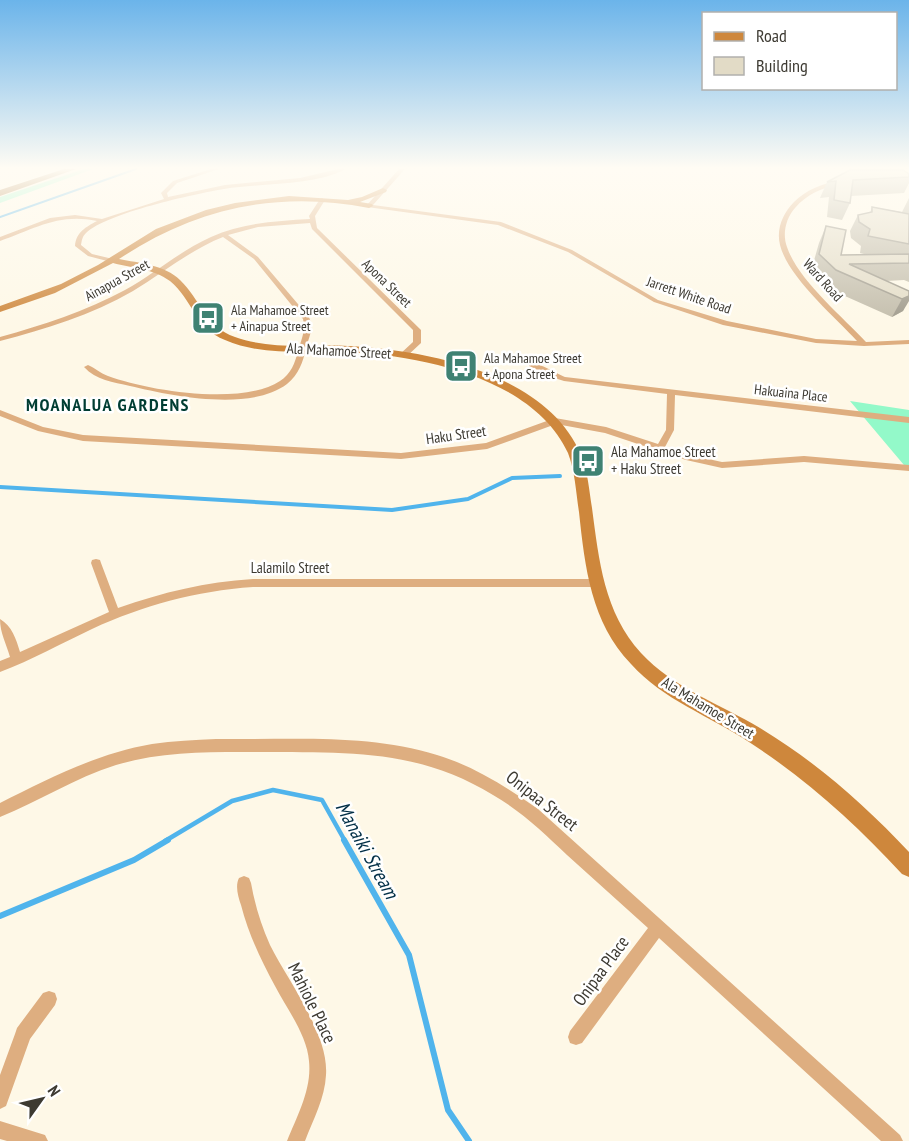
<svg xmlns="http://www.w3.org/2000/svg" width="909" height="1141" viewBox="0 0 909 1141" font-family="'PT Sans Narrow',sans-serif">
  <rect width="100%" height="100%" fill="#fef8e7"/>
  <!-- green -->
  <path fill="#93f9c9" d="M84,169H93L0,203V197Z
    M850,401L909,410V471Z"/>
  <g fill="none" stroke-linecap="round" stroke-linejoin="round">
    <!-- stream-far3 -->
    <path stroke="#50b4ec" stroke-width="2" d="M0,217L136,169"/>
    <!-- stream-far2 -->
    <path stroke="#50b4ec" stroke-width="4" d="M0,487L392,510L468,499L512,478L560,476"/>
    <!-- stream-far1 -->
    <path stroke="#50b4ec" stroke-width="4.5" d="M165,841L232,801L273,790L322,800L345,841"/>
    <!-- stream -->
    <path stroke="#50b4ec" stroke-width="6" d="M344,840L409,955L448,1110L469,1141
      M0,916L134,860L168,840"/>
    <!-- street -->
    <path fill="#deae80" fill-rule="evenodd" d="M211,169H219L177,183L167,193L168,197L225,185L300,178L338,169H346C314,186 260,183 224,189C194,194 107,213 86,233C82,237 82,240 81,245L92,254L113,259L114,260L111,262L88,256L75,246C76,232 86,227 97,221C58,213 35,229 0,241V237L50,218L75,215L102,219L164,199L161,193L173,181Z
      M399,169H405L373,205L501,222L572,250L658,300L727,321L816,339L857,341C834,316 788,277 780,245C776,229 783,213 794,202C805,191 823,182 839,182V184C822,188 807,194 795,208C786,218 782,234 787,247C798,280 842,316 866,342L909,340V344L864,346L816,343L723,325L654,302L568,252L498,225L367,207V205Z
      M322,198L325,200L315,216L317,228L421,330V343L406,357L399,355L413,342V330L312,229L310,223L258,227L228,235L258,257L309,317C314,329 309,337 306,348C303,362 299,374 287,384C250,412 172,396 130,386C113,382 96,380 84,367L88,365C95,368 100,373 108,376C149,391 242,406 280,381C291,374 295,363 298,351C301,340 306,331 303,319L254,259L223,237C190,250 163,273 133,291C92,315 45,329 0,341V337C43,325 86,311 125,290C154,274 180,251 211,237C242,223 276,221 310,219L309,216L320,199Z
      M529,362C537,362 556,373 565,377L909,417V423L675,395L674,430L665,447L690,455L722,462L804,456L909,465V471L804,462L722,468L686,460L605,433L556,424L487,449L401,459L83,441L38,431L0,416V410L43,427L83,435L401,453L486,443L555,418L606,427L658,444L666,430L667,394L564,381L542,374L529,366Z
      M96,559L100,560L101,563L118,608C164,592 205,582 253,579H596L600,580L601,583L600,586L596,587H253C196,591 144,605 92,629C62,643 32,660 0,672V661L10,657C6,643 0,633 0,619C12,626 16,639 20,652L109,612L91,563L92,560Z
      M216,739C289,740 367,733 437,755C474,766 506,787 538,809L900,1135L903,1141H881L659,938L582,1043L576,1045L570,1043L568,1037L570,1031L648,928C621,904 594,879 567,855C544,833 521,811 493,795C416,748 347,753 260,752C211,752 163,751 116,765C75,778 39,801 0,817V803C48,779 98,753 152,744C173,741 195,740 216,739Z
      M244,876L249,878L251,883C255,905 261,925 270,945C288,981 329,1034 326,1075C325,1098 313,1120 305,1141H287C297,1116 312,1089 309,1061C307,1035 287,1009 275,986C261,960 248,933 241,905C238,896 235,886 239,878Z
      M49,991L55,993L57,999L55,1005L30,1039L6,1106L0,1109V1075L15,1034L17,1028L43,993Z
      M0,1121L45,1135L48,1141H7L0,1139Z"/>
    <!-- secondary -->
    <path fill="#ce873c" fill-rule="evenodd" d="M383,188L387,190L386,192L360,202L372,204L373,206L369,208C278,190 196,208 119,259C139,263 165,265 180,280C200,299 206,327 235,337C271,350 310,344 348,346C426,350 547,373 581,455C588,471 589,491 592,508C599,561 604,612 641,653C673,688 720,704 760,728C815,761 865,805 909,852V877L902,874C856,824 806,779 749,742C710,716 663,700 631,664C591,622 585,568 579,512C576,493 575,471 568,453C533,377 419,355 344,352C304,351 262,356 225,340C196,329 192,299 170,281C154,269 132,268 113,263L55,293L0,312V306L61,284L98,265L156,229L206,210L235,203L289,196L348,200L362,197Z"/>
    <!-- highway -->
    <path fill="#9b601c" fill-rule="evenodd" d="M64,169H76L0,196V190Z"/>
  </g>
  <!-- wall -->
  <path fill="#c2bcaa" d="M909,174V183L904,193L851,196L850,203L842,220L827,217L829,197L820,198L827,182Z
    M909,198V282L904,280L886,281L909,291L903,311L892,317L827,288L811,271L819,243L826,226L841,255H868L860,253L861,246L851,238L850,231L858,215L870,213L872,207L902,212Z"/>
  <!-- shaded-wall -->
  <path fill="#9e998b" d="M909,296V301L903,311L892,317L902,299Z"/>
  <!-- building -->
  <path fill="#e2dbc6" stroke="#9e998b" stroke-width="1.5" d="M850,170H903L909,174V177L853,180L850,203L834,200L836,181L827,182Z
    M872,207L909,214V244L868,236L870,229L859,222L858,215L872,212Z
    M826,226L846,230L841,255L909,254V263L849,264L909,291V296L902,299L836,270L819,254Z"/>
  <!-- sky -->
  <linearGradient id="sky" x2="0" y2="1"><stop stop-color="#6bb4ea"/><stop offset="0.51" stop-color="#fffcf4"/><stop offset="1" stop-color="#fffcf4" stop-opacity="0"/></linearGradient>
  <rect width="909" height="329" fill="url(#sky)"/>
  <!-- icons -->
  <defs>
    <g id="bus-square" transform="scale(1.725)"><rect x="-9" y="-9" width="18" height="18" rx="4" fill="#3f8273" stroke="#fff"/><path d="M-5-6H5V4H4V6H2V4H-2V6H-4V4H-5ZM-3.5-4V0h7V-4ZM-3.5 1.2v1.5H-2V1.2ZM2 1.2v1.5H3.5V1.2Z" fill="#fff"/></g>
  </defs>
  <g fill-rule="evenodd">
    <use href="#bus-square" x="208" y="318"/>
    <use href="#bus-square" x="461" y="366"/>
    <use href="#bus-square" x="588" y="461"/>
  </g>
  <g text-anchor="middle" stroke-width="5" stroke-linejoin="round" paint-order="stroke">
    <!-- far-street labels -->
    <g font-size="14" fill="#3d3a32" stroke="#fff">
      <text transform="translate(117 280) rotate(-29)" y="5">Ainapua Street</text>
      <text transform="translate(823 280) rotate(48)" y="5">Ward Road</text>
      <text transform="translate(387 283) rotate(44)" y="5">Apona Street</text>
      <text transform="translate(689 295) rotate(19)" y="5">Jarrett White Road</text>
      <text transform="translate(791 393) rotate(6)" y="5">Hakuaina Place</text>
    </g>
    <!-- far-poi labels -->
    <g font-size="14" fill="#3d3a32" stroke="#fff" text-anchor="start">
      <text x="231" y="315">Ala Mahamoe Street<tspan x="231" dy="16">+ Ainapua Street</tspan></text>
      <text x="484" y="363">Ala Mahamoe Street<tspan x="484" dy="16">+ Apona Street</tspan></text>
    </g>
    <!-- street labels -->
    <g font-size="15" fill="#3d3a32" stroke="#fff">
      <text transform="translate(339 351) rotate(3)" y="5">Ala Mahamoe Street</text>
      <text transform="translate(456 435) rotate(-8)" y="5">Haku Street</text>
      <text x="290" y="573">Lalamilo Street</text>
      <text transform="translate(708 708) rotate(31)" y="5">Ala Mahamoe Street</text>
    </g>
    <!-- poi labels -->
    <g font-size="15" fill="#3d3a32" stroke="#fff" text-anchor="start">
      <text x="611" y="457">Ala Mahamoe Street<tspan x="611" dy="17">+ Haku Street</tspan></text>
    </g>
    <!-- far-district labels -->
    <g font-size="18" font-weight="bold" letter-spacing="1.5" fill="#003d33" stroke="#fff">
      <text x="108" y="411">MOANALUA GARDENS</text>
    </g>
    <!-- near-street labels -->
    <g font-size="18" fill="#3d3a32" stroke="#fff">
      <text transform="translate(542 801) rotate(38)" y="6">Onipaa Street</text>
      <text transform="translate(601 971) rotate(-54)" y="6">Onipaa Place</text>
      <text transform="translate(312 1003) rotate(64)" y="6">Mahiole Place</text>
    </g>
    <!-- near-water labels -->
    <g font-size="20" font-style="italic" fill="#022f46" stroke="#fff">
      <text transform="translate(367 850) rotate(61)" y="7">Manaiki Stream</text>
    </g>
  </g>
  <!-- legend -->
  <rect x="702" y="12" width="195" height="78" fill="#ffffff" stroke="#b1b0ad" stroke-width="1.5"/>
  <rect x="714" y="32" width="30" height="9" fill="#ce873c" stroke="#b1b0ad" stroke-width="1.5"/>
  <text x="756" y="42" font-size="18" fill="#3d3a32">Road</text>
  <rect x="714" y="57" width="30" height="18" fill="#e2dbc6" stroke="#b1b0ad" stroke-width="1.5"/>
  <text x="756" y="72" font-size="18" fill="#3d3a32">Building</text>
  <!-- north arrow -->
  <g transform="translate(42 1099) rotate(56)" stroke="#ffffff" stroke-width="4.5" paint-order="stroke">
  <path d="M0-4.5L10 22L0 15L-10 22Z" fill="#3d3a32"/>
  <text y="-9" font-size="16" font-weight="bold" text-anchor="middle" fill="#3d3a32">N</text>
  </g>
</svg>
